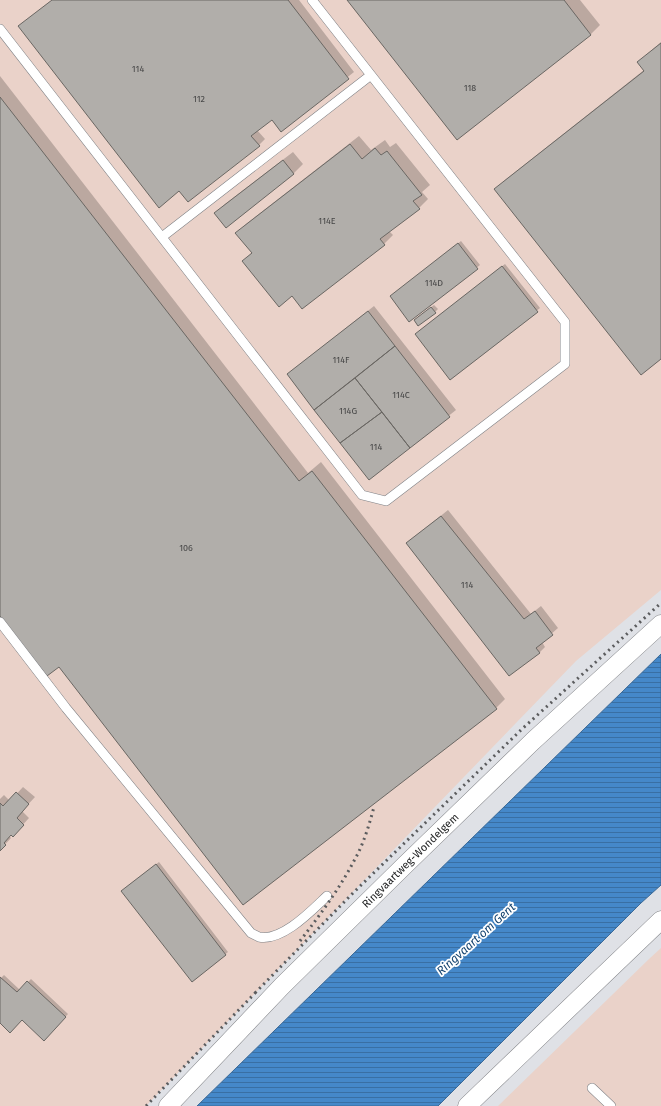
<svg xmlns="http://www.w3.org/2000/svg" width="661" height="1106" viewBox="0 0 661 1106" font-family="'Fira Sans',sans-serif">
  <defs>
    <pattern id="water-rules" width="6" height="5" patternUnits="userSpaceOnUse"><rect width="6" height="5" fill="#4588c9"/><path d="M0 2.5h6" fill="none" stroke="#396fa3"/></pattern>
  </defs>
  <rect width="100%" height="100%" fill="#dfe1e6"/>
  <!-- industrial -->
  <path fill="#ead2c9" d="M0,0H661V590L576,661L146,1106H0Z
    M661,948V1106H498L649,959Z"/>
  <!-- water -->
  <path fill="url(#water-rules)" stroke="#3b6a98" d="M661,654V885L641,903L438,1106H197Z"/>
  <!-- shadow -->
  <path fill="#0003" d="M52,0H299L354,72L281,130L272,118L257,130L265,139L259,145L180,190L19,26Z
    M349,0H580L600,25L591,34L457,139Z
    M661,42V358L496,189L505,180L644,70L638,62Z
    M0,76L308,473L321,462L505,699L496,708L59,666L0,614Z
    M359,136L371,150L385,140L390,147L396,143L430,185L422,192L428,199L419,208L389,231L393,235L384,244L292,295L244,261L252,252L237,233L246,224Z
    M293,152L303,164L294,173L226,226L216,213L225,204Z
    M461,241L480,265L409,321L394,294Z
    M505,264L540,308L451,378L419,331Z
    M434,305L438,309L435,312L418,317Z
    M374,306L456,410L369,479L288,374Z
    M448,510L531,614L541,606L558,628L542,642L545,647L539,653L407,543Z
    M23,787L35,797L22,811L29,818L19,829L9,836L11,838L0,850V799L4,795L10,801Z
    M159,862L228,952L192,981L125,888Z
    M4,975L20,990L31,979L68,1014L44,1040L22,1019L0,1022V979Z"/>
  <!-- building -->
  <path fill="#b1aeaa" stroke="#6a6763" d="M52,0H288L349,79L281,132L272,120L251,136L260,146L188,202L179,191L159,208L18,26Z
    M347,0H564L591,35L457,140Z
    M661,43V359L641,375L494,189L644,71L637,62Z
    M0,97L299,481L312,471L497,709L243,905L59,667L47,676L0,616Z
    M350,144L362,159L375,148L381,155L387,151L422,195L413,201L420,209L380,239L385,245L302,309L292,296L279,307L242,261L252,253L235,233Z
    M283,160L294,174L226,228L214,213Z
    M458,243L478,269L409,322L390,296Z
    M502,266L538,312L450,380L415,334Z
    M431,307L436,313L418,326L414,320Z
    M368,311L395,346L314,410L287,374Z
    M395,346L450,417L410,448L355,378Z
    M355,378L382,412L340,443L314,410Z
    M382,412L410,448L369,480L340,443Z
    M441,516L524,619L535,611L553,635L536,648L540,653L509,676L406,543Z
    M16,792L29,804L17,818L24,825L13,837L11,835L4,843L6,845L0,851V803L3,806Z
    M156,864L226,955L192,982L121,891Z
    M0,977L17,992L27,981L66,1017L44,1041L22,1020L10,1033L0,1023Z"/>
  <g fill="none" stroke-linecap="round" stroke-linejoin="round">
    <!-- service casing -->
    <g stroke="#808286" stroke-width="10">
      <path id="service" d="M0,29L362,495L386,501L565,364V322L312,0
        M162,237L371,75
        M0,622L66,708L251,933C253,934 257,936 259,937C282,942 312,910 327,896
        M592,1088L611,1106"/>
    </g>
    <!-- minor casing -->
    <g stroke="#808286" stroke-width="19">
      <g id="minor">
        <path id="s1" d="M168,1106L282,986L405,865L533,741L661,624"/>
        <path d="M467,1106L661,920"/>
      </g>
    </g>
    <!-- service -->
    <use href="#service" stroke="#fff" stroke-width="9"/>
    <!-- minor -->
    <use href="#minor" stroke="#fff" stroke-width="18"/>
    <!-- rail -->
    <path stroke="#5b5c5e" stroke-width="3" stroke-dasharray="2 4" stroke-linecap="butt" d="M300,941C320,915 340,888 355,859C364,843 369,825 374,807
      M255,993L353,893L522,729L661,603
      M146,1106L258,990"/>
  </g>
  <g text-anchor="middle" stroke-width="3.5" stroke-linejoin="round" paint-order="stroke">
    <!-- number labels -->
    <g font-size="9" fill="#474747">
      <text x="138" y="72">114</text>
      <text x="470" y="91">118</text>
      <text x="199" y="102">112</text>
      <text x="327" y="224">114E</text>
      <text x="434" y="286">114D</text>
      <text x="341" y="363">114F</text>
      <text x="401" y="398">114C</text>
      <text x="348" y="414">114G</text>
      <text x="376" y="450">114</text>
      <text x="186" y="551">106</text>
      <text x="467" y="588">114</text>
    </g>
    <!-- street labels -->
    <g font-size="11" fill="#242526" stroke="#fff">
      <text dy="4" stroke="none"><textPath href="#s1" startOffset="345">Ringvaartweg-Wondelgem</textPath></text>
    </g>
    <!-- water labels -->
    <g font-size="12" font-style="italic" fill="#174672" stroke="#fff">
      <text transform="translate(476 939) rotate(-42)" y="4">Ringvaart om Gent</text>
    </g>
  </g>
</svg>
